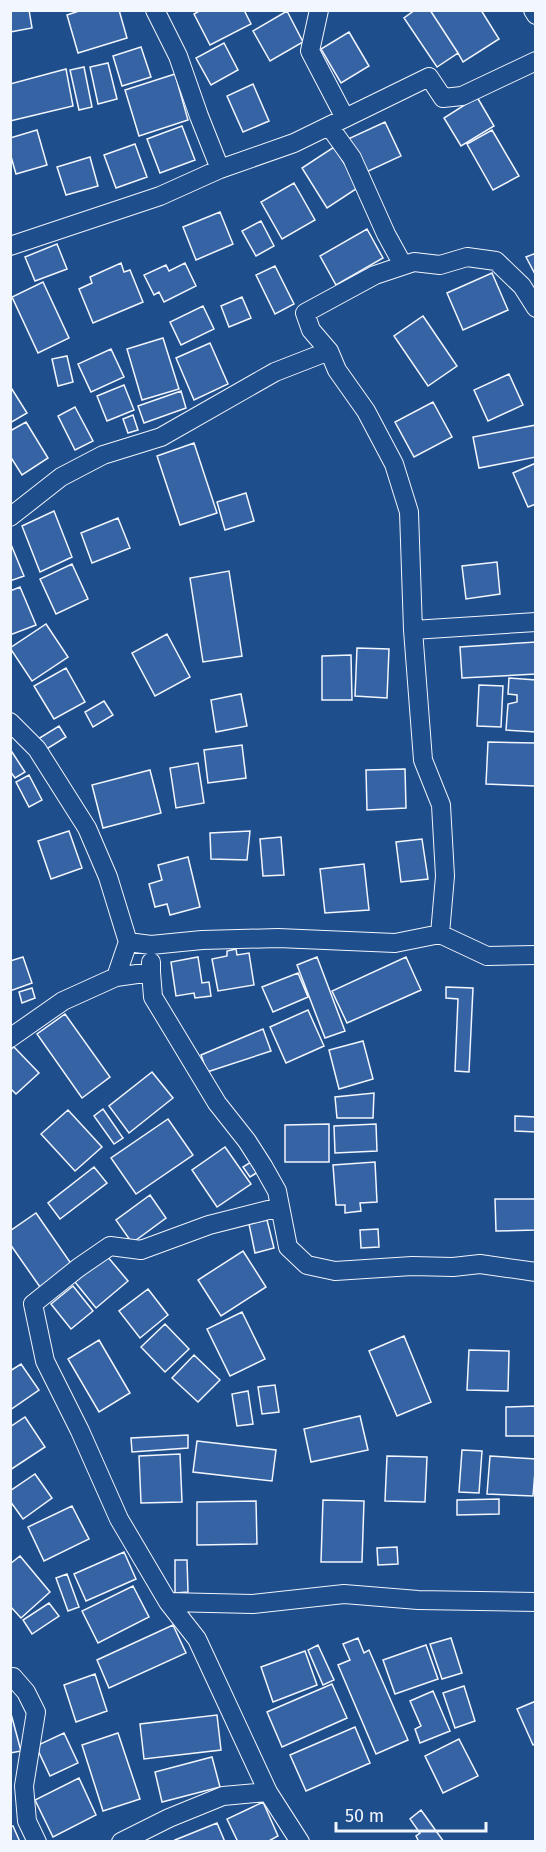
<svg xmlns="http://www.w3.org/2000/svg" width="546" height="1852" viewBox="0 0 546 1852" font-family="'Fira Sans',sans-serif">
  <rect width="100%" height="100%" fill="#1f4e8c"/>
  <!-- building -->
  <path fill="#3563a3" stroke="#f2f6ff" stroke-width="1.5" d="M10,10H29L32,28L10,32Z
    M82,10H119L127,38L78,53L67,15Z
    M201,10H244L251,24L210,45L194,14Z
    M415,10H430L458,53L437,67L404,18Z
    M430,10H481L499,39L463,62L458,53Z
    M287,11L303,42L270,61L253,31Z
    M349,32L369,66L341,83L321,49Z
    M224,43L238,70L211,85L196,58Z
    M141,47L151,77L122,86L113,56Z
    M108,63L117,99L98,104L90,67Z
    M84,67L92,107L79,110L70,70Z
    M66,69L73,106L10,121V84Z
    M175,74L188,120L139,136L125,90Z
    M253,84L269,121L243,132L227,96Z
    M477,97L494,126L461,146L444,118Z
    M385,122L401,156L364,173L348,139Z
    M182,126L195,160L160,173L147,139Z
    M37,130L47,165L16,174L10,153V138Z
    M492,130L519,176L493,190L467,144Z
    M135,144L147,177L116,188L104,155Z
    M334,147L359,187L327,208L302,168Z
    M90,157L98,186L66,195L57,167Z
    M294,183L315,220L282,239L261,202Z
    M220,212L233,244L196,260L183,227Z
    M261,221L274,246L256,256L242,231Z
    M367,229L383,258L336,285L320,256Z
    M57,244L67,269L35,281L25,257Z
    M536,253V276L526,257Z
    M121,263L124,272L130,270L143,302L93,323L79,289L92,283L90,277Z
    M185,263L196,286L164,302L159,292L154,295L144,275L166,265L169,271Z
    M275,266L294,304L275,314L256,275Z
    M492,273L508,310L463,330L447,293Z
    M43,282L69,338L38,353L12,297Z
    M242,297L251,318L229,327L221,306Z
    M203,306L214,329L181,345L170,322Z
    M423,316L457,366L428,386L394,336Z
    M163,338L179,389L142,400L127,349Z
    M210,343L228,384L194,400L176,358Z
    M111,349L124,377L91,392L78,364Z
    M67,356L73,382L58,386L52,359Z
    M509,374L523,405L488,421L474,390Z
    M124,385L134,410L107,421L97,396Z
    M10,386L27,413L10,423Z
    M181,391L186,408L144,423L138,406Z
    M433,402L452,437L414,457L395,422Z
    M75,407L93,441L75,450L58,416Z
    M133,415L138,430L128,433L123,419Z
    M26,422L48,458L22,475L10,456V431Z
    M536,425V457L479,468L473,437Z
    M194,443L217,513L180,525L157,456Z
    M536,463V504L528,507L513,473Z
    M246,493L254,521L225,530L217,502Z
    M54,511L72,557L40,572L22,526Z
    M118,518L130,548L92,563L81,533Z
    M10,542L24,576L10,581Z
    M497,562L500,594L466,599L462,566Z
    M72,564L88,599L56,614L40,579Z
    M229,571L242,656L203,662L190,578Z
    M20,587L36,625L10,635V591Z
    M46,624L68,657L32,681L10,648Z
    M167,634L190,677L155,696L132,653Z
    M536,642V674L462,678L460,647Z
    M357,648L389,649L387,698L355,696Z
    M351,655L352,700H322V656Z
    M66,668L85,702L54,719L34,686Z
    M509,678L536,680V732L506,730L508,704L517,702V695L508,694Z
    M479,685L503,686L501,727L477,726Z
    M241,694L247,726L216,732L211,700Z
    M104,701L113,715L93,727L85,712Z
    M59,726L66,737L45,750L38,739Z
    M488,742L536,743V786L486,784Z
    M242,745L246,778L208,783L204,750Z
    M10,749L25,772L15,778L10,771Z
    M198,763L204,803L176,808L170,768Z
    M405,769L406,808L367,810L366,770Z
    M150,770L161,813L103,828L92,785Z
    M29,775L42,800L29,807L16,782Z
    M69,831L82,868L51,879L38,841Z
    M250,831L247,860L211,859L210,833Z
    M281,837L284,875L263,876L260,839Z
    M422,839L428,879L401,882L396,842Z
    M188,857L200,907L170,915L167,904L155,907L149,884L162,880L158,865Z
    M364,864L369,910L325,913L320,869Z
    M236,949L237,955L249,953L254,985L218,991L212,959L227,956V951Z
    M23,957L32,983L10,991V961Z
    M198,957L202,983L209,982L211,996L195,998L194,993L176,996L171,962Z
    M317,957L345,1031L325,1038L297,965Z
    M406,957L421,990L347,1023L332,991Z
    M298,973L308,997L273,1012L262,987Z
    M446,987L473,988L469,1072L455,1071L458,999L446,998Z
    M32,988L35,998L22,1003L19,992Z
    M308,1010L324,1046L286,1063L270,1027Z
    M65,1014L110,1077L82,1098L37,1034Z
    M263,1029L271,1051L207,1072L201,1055Z
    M363,1041L373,1079L339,1089L329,1050Z
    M14,1047L39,1073L16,1094L10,1088V1050Z
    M152,1072L173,1098L129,1133L109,1106Z
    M374,1093L373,1118H337L335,1097Z
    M103,1109L123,1138L114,1144L94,1116Z
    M68,1110L102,1147L75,1171L41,1134Z
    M515,1116L536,1117V1132L515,1131Z
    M168,1119L193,1155L136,1194L111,1158Z
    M329,1124V1162H285V1125Z
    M376,1124L377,1151L335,1153L334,1126Z
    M225,1147L251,1184L217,1207L192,1170Z
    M251,1162L258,1172L250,1177L243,1167Z
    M375,1162L377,1202L360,1203L361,1211L345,1213V1205H336L333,1165Z
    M94,1167L107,1183L60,1219L48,1203Z
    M150,1195L166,1218L132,1243L116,1220Z
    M495,1199H536V1230L496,1231Z
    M36,1213L72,1265L40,1287L10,1244V1231Z
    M267,1220L274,1248L255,1253L249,1224Z
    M378,1229L379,1247L361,1248L360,1230Z
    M243,1251L266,1287L221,1316L198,1280Z
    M107,1256L128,1281L96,1308L75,1282Z
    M73,1286L93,1311L71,1329L51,1304Z
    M148,1289L168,1315L140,1338L119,1311Z
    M242,1312L265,1359L230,1376L207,1329Z
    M165,1324L189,1349L165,1372L141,1347Z
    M404,1336L431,1402L397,1416L369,1351Z
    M99,1340L130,1393L99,1412L68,1359Z
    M469,1350L509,1351L508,1391L467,1390Z
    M194,1355L220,1380L198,1402L172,1378Z
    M21,1364L39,1390L10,1410V1371Z
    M275,1385L279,1412L262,1414L258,1387Z
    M248,1391L253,1424L237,1426L232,1394Z
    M536,1406V1436H506V1407Z
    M360,1416L368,1450L311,1462L304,1429Z
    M25,1417L45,1447L10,1470V1427Z
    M188,1435V1448L132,1452L131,1438Z
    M197,1441L276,1450L272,1481L193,1472Z
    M462,1450L482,1451L479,1493L459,1492Z
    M180,1454L182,1502L141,1503L139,1456Z
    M387,1456L427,1457L425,1502L385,1501Z
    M490,1456L536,1459L533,1496L487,1494Z
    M35,1474L52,1498L23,1519L10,1501V1491Z
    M499,1499V1514L457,1515V1500Z
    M323,1500L364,1501L362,1562H321Z
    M256,1501L257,1544L197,1545V1502Z
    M72,1506L89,1539L44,1561L28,1527Z
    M397,1547L398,1564L378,1565L377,1548Z
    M124,1552L136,1579L86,1601L74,1574Z
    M20,1556L50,1592L21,1618L10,1606V1564Z
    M175,1560H187L188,1592L175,1593Z
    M67,1574L79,1607L68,1611L56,1578Z
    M133,1586L149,1617L98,1643L82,1611Z
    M49,1603L59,1616L32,1634L23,1620Z
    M173,1625L186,1653L109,1688L97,1660Z
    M358,1638L364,1653L369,1650L408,1740L376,1754L338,1665L350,1660L343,1644Z
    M451,1638L462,1673L442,1679L430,1644Z
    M318,1645L334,1680L323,1685L308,1650Z
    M426,1645L438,1679L395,1694L383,1660Z
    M305,1651L317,1685L273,1702L261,1667Z
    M95,1674L107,1711L76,1722L64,1685Z
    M332,1684L347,1718L282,1747L267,1712Z
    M464,1686L475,1721L455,1728L443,1693Z
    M433,1691L450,1731L420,1743L415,1729L421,1726L410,1701Z
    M536,1701V1743L533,1745L517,1709Z
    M10,1710L21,1751L10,1753Z
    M217,1715L221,1750L144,1759L140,1724Z
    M355,1727L370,1763L306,1791L290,1755Z
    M64,1733L78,1763L50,1776L36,1746Z
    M118,1733L140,1799L103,1811L82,1745Z
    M459,1739L478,1776L443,1793L425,1756Z
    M212,1757L220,1787L162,1802L155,1772Z
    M79,1778L96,1815L53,1837L35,1800Z
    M263,1802L278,1836L267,1842H238L227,1819Z
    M421,1810L444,1842H419L416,1836L420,1833L410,1819Z
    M217,1823L225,1842H176L175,1840Z
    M13,1826L20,1842H10V1827Z"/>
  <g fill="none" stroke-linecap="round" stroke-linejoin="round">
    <!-- street casing -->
    <g stroke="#f2f6ff" stroke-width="20">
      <path id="street" d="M155,10L178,56L199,116L220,169
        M319,10L310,51L345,118
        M533,10L536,15
        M329,126L352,158L386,234L403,265
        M10,246L160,196L220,169L294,143L429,77L443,98L462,96L536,61
        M10,517L61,477L103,455L161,437L275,372L329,351
        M413,630L536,622
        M10,722L37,749L87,828L108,877L128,942L151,945L202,940L278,938L395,943L440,934L487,956L536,955
        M440,934L445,876L441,805L423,760L413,630L409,512L394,464L366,411L337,370L329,351L311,330L305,313L375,275L414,262L440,265L467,257L496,261L522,286L536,308
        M151,972L153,997L217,1103L247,1141L263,1166L277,1191L288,1247L307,1265L335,1271L412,1266L453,1267L480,1264L536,1272
        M116,977L128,942
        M10,1038L63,1001L116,977L151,972V962
        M280,1207L209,1225L141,1250L110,1246L78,1268L33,1304L45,1361L80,1431L119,1519L168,1602L197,1639L268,1792L300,1842
        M168,1602L253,1604L344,1594L418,1600L536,1602
        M10,1677H13L26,1692L36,1712L24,1786L27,1821L37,1842
        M121,1842L169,1818L223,1796L268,1792"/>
    </g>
    <!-- street -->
    <use href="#street" stroke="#1f4e8c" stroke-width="18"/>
  </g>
  <!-- border -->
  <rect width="546" height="1852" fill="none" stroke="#f2f6ff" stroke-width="24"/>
  <!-- scale -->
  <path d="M336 1822v9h150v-9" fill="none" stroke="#f2f6ff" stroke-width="3"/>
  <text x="345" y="1822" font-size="18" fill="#f2f6ff" stroke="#1f4e8c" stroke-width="4.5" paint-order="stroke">50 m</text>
</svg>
